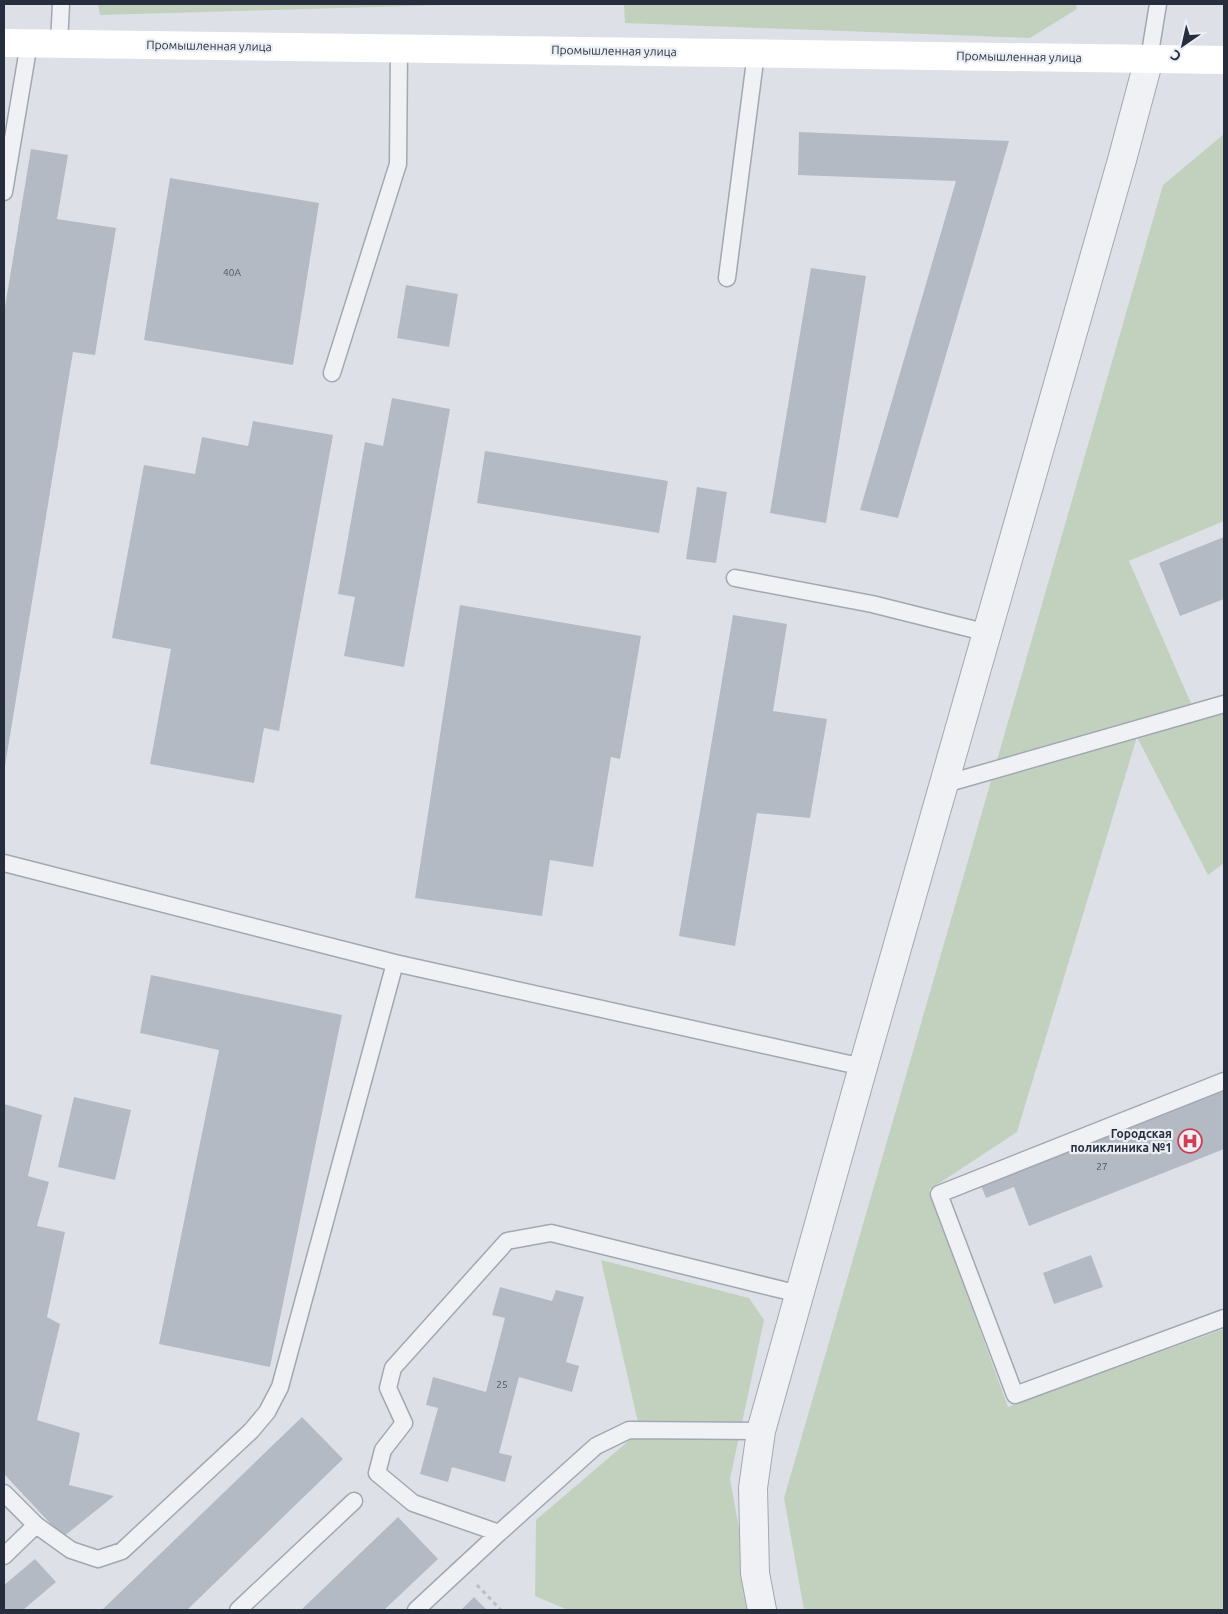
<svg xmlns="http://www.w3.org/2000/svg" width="1228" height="1614" viewBox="0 0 1228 1614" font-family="Ubuntu,sans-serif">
  <rect width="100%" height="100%" fill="#dde1e7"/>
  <!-- green -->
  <path fill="#c2d1be" d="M98,4H479L100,15Z
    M624,4H1076L1077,9L1030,38L625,23Z
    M1224,134V521L1129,561L1193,708L1224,700V863L1208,875L1137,737L1017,1132L929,1190L1008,1407L1224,1329V1610H804L784,1498L1163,185Z
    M601,1260L749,1298L764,1320L730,1479L754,1610H568L535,1596L536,1520L640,1431Z"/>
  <!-- building -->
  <path fill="#b4bac4" d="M799,132L1009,141L898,518L860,510L956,181L798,175Z
    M31,149L68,155L57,219L116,228L95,355L73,352L5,766L4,313Z
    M170,178L319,203L293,365L144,340Z
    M811,268L866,276L826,523L770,513Z
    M406,285L458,294L449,347L397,338Z
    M392,398L450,409L404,667L344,656L355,597L338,594L365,442L383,446Z
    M253,421L333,435L279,731L264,728L254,783L150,764L171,649L112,638L144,465L195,474L202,437L248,446Z
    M485,451L668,481L659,533L477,503Z
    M697,487L727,492L716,563L686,559Z
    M1224,537V599L1180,616L1159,563Z
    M460,605L641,636L620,759L611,757L593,867L550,860L542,916L415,898Z
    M733,615L787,624L773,711L827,719L810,818L757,813L735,946L679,936Z
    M151,975L342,1015L270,1367L159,1344L219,1050L140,1033Z
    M1224,1087V1149L1029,1226L1014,1187L986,1198L980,1183Z
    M74,1097L131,1110L115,1180L58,1167Z
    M4,1104L42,1115L28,1176L49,1182L37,1226L65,1232L47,1317L60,1324L37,1420L80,1433L69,1485L114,1496L63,1537L4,1474Z
    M1091,1255L1103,1287L1054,1304L1043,1273Z
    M500,1287L552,1301L556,1290L584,1297L566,1362L579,1366L572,1392L519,1377L499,1453L512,1456L505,1482L452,1467L448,1482L420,1474L438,1408L426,1405L433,1377L486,1392L505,1318L492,1315Z
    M302,1417L343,1459L187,1610H102Z
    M398,1517L438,1559L384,1610H301Z
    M35,1559L56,1582L23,1610H4V1585Z
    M474,1597L487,1610H461Z"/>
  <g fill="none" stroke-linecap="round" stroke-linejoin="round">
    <!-- lane casing -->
    <g stroke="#a2a8b1" stroke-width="19">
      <path id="lane" d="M59,44L61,4
        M1149,59L1158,4
        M4,192L29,43
        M727,278L756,53
        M332,373L398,164L399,48
        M735,578L872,604L988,633
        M945,784L1224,704
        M4,863L395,963L863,1067
        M1224,1081L939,1194L1015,1395L1224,1318
        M761,1431L629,1430L596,1446L499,1533L413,1503L377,1473L383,1450L404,1423L388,1388L393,1368L507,1241L551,1233L799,1294
        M4,1493L36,1525
        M4,1556L36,1525L71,1550L98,1559L122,1551L251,1431L267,1412L280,1387L395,963
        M238,1610L354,1501
        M416,1610L499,1533"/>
    </g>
    <!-- street casing -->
    <g stroke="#a2a8b1" stroke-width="30">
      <path id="street" d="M762,1610L755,1573L753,1488L761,1431L863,1067L1122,160L1149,59"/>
    </g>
    <!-- path -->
    <path stroke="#bbbec5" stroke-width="3" stroke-dasharray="4 4" stroke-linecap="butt" d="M477,1585L501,1610"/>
    <!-- lane -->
    <use href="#lane" stroke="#eff1f5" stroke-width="16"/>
    <!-- street -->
    <use href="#street" stroke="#eff1f5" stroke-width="28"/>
    <!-- secondary -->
    <path stroke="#fff" stroke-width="28" d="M4,43L1224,60"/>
  </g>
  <!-- icons -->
  <defs>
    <g id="hospital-ring" transform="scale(1.25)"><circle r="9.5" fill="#ecf0f5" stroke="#cf3e52" stroke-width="1.5"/><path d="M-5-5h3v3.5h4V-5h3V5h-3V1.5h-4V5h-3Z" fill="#cf3e52"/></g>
  </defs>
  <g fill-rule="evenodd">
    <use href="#hospital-ring" x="1190" y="1141"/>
  </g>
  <g text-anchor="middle" stroke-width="4.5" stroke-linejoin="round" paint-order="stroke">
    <!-- number labels -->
    <g font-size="10" fill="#4a5160">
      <text x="232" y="276">40А</text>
      <text x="1102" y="1170">27</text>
      <text x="502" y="1388">25</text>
    </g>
    <!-- street labels -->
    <g font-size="12" fill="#262e3e" stroke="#ecf0f5">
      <text transform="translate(209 46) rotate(1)" y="4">Промышленная улица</text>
      <text transform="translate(614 51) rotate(1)" y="4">Промышленная улица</text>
      <text transform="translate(1019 57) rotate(1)" y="4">Промышленная улица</text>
    </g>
    <!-- poi labels -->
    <g font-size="12" font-weight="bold" fill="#262e3e" stroke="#ecf0f5" text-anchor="end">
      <text x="1172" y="1138">Городская<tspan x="1172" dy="14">поликлиника №1</tspan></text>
    </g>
  </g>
  <!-- border -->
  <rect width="1228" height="1614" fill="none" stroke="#262e3e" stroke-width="10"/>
  <!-- north arrow -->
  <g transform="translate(1183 45) rotate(214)" stroke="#ecf0f5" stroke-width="4" paint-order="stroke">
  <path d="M0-4L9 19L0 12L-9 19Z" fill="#262e3e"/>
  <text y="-8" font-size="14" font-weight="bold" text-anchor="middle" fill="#262e3e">С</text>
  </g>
</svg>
